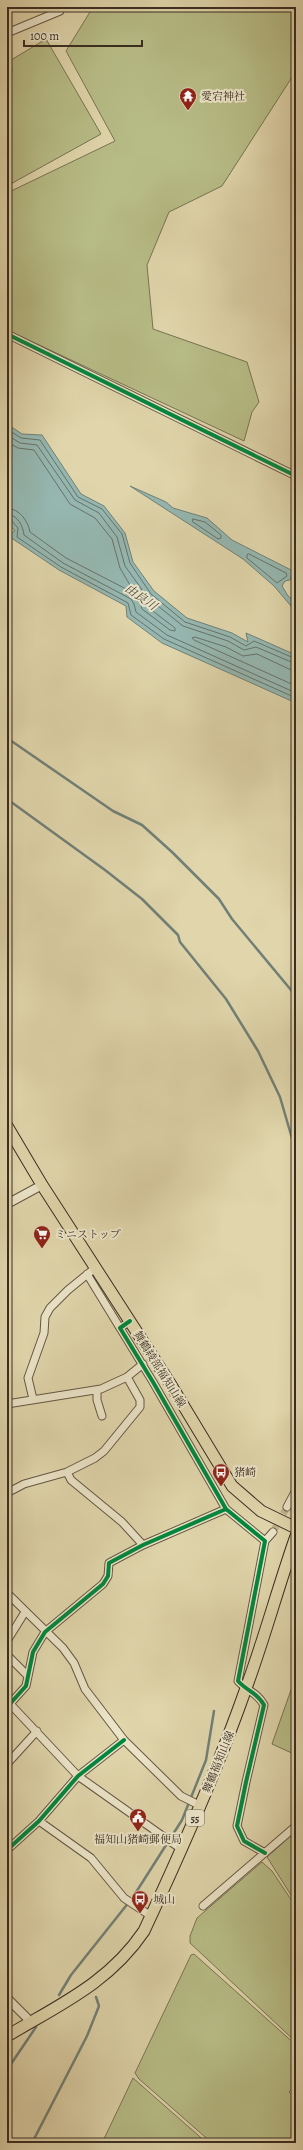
<svg xmlns="http://www.w3.org/2000/svg" width="303" height="2150" viewBox="0 0 303 2150" font-family="Alegreya,'Noto Serif JP',serif">
  <rect width="100%" height="100%" fill="#e0d5ab"/>
  <filter id="stains"><feTurbulence type="fractalNoise" baseFrequency=".005" numOctaves="4"/><feColorMatrix values="0 0 0 0 .2 0 0 0 0 .09 0 0 0 0 .02 0 0 0 .5 -.17"/></filter>
  <radialGradient id="worn" r=".72"><stop offset=".6" stop-color="#630" stop-opacity="0"/><stop offset="1" stop-color="#630" stop-opacity=".3"/></radialGradient>
  <!-- green -->
  <path fill="#b7bc86" stroke="#787454" d="M93,7H296V71L222,186L169,212L147,265L153,329L247,362L259,402L252,412L244,441L7,330V193L115,141L66,51Z
    M46,39L101,134L7,186V76L12,72L11,60Z
    M296,1649V1755L272,1744L292,1687L293,1655Z
    M296,1831V1903L267,1857Z
    M262,1862L272,1871L296,1907V2042L190,1943V1936L197,1918Z
    M194,1954L296,2045V2084L289,2092L296,2099V2143H212L139,2079L135,2073L191,1955Z
    M133,2078L207,2143H102Z"/>
  <!-- water -->
  <path fill="#95b7b0" stroke="#718077" d="M7,424L22,434L42,435L81,494L104,506L125,533L133,562L154,591L187,618L232,633L248,642L246,633L296,655V703L162,643L127,617L126,606L59,570L7,535L15,531L7,522Z
    M130,486L166,502L173,508L207,518L232,540L293,571L290,580L285,581L282,586L288,596L296,603V612L274,586L243,559Z"/>
  <g fill="none" stroke-linecap="round" stroke-linejoin="round">
    <!-- shore -->
    <path stroke="#687269" stroke-width="1" d="M7,429L21,438L40,440L78,497L102,509L122,534L130,563L151,594L185,622L230,637L246,646L254,641L296,659
      M7,435L20,443L37,445L75,500L99,513L117,537L125,566L148,598L183,626L228,641L244,650L256,647L296,664
      M7,442L18,448L34,450L70,504L95,518L112,539L120,568L134,592H132L66,558L30,532C28,521 20,509 7,508
      M7,514C18,515 23,526 24,535L63,563L131,599L134,604L136,612L167,635L296,693
      M7,519L11,520L18,528L17,537L61,567L128,603L131,615L164,639L296,698
      M193,519L205,522L221,535V538L218,539L193,522Z
      M249,554L286,573L287,576L277,583L247,558V555Z
      M141,602L175,628V631L170,630L142,609Z
      M296,670L289,669L257,654L243,656L226,647L195,637L192,638L194,640L296,686"/>
    <!-- stream -->
    <path stroke="#718077" stroke-width="2.5" d="M7,738L113,811L142,825L172,852L219,899L232,919L296,996
      M7,799L105,870L142,899L178,935L180,942L226,999L258,1051L280,1097L296,1152
      M292,1463L296,1449
      M59,1995L71,1975L133,1897L182,1820L206,1760L214,1711
      M7,2066L11,2064L36,2027
      M32,2143L87,2036L99,2006L96,1997"/>
    <!-- minor-tunnel -->
    <path stroke="#bfb390" stroke-width="7" stroke-dasharray="7 3.5" stroke-linecap="butt" d="M273,1532L287,1507"/>
    <!-- minor casing -->
    <g stroke="#645744" stroke-width="9">
      <path id="minor" d="M7,33L60,11V7
        M7,334L296,476
        M87,1274L120,1328
        M130,1321L120,1328L153,1382L226,1509L265,1541L238,1681C248,1692 257,1692 264,1705L246,1782L237,1826L244,1841L265,1853
        M97,1390V1400L102,1416
        M33,1399L28,1378L44,1333L45,1317L50,1308L68,1290L95,1268
        M7,1404L101,1389L127,1377L143,1364
        M67,1472L71,1480L122,1522L143,1545
        M7,1493L24,1484L67,1472L95,1458L104,1451L140,1407V1400L127,1377
        M287,1507L296,1490
        M265,1541L273,1532
        M7,1593L63,1648L74,1663L85,1689L124,1740L181,1796L201,1806
        M7,1641L25,1612
        M7,1655L28,1676
        M7,1704L13,1707L78,1776L181,1849
        M8,1706L26,1686L33,1652L45,1632L103,1584L108,1576L109,1563L143,1545L226,1509
        M7,1764L37,1731
        M39,1821L91,1858L124,1898L151,1916
        M7,1850L39,1821L78,1776L124,1740
        M203,1906L296,1826"/>
    </g>
    <!-- tertiary casing -->
    <g stroke="#645744" stroke-width="10">
      <path id="tertiary" d="M7,1204L42,1185
        M7,1998L31,2022"/>
    </g>
    <!-- primary casing -->
    <g stroke="#3a2d22" stroke-width="13">
      <path id="primary" d="M7,1126L42,1185L171,1385L232,1486L261,1511L296,1528
        M7,2036C59,2005 109,1983 144,1931C181,1852 216,1773 245,1691C264,1640 278,1587 296,1536"/>
    </g>
    <!-- minor -->
    <use href="#minor" stroke="#ebe4c8" stroke-width="7"/>
    <!-- tertiary -->
    <use href="#tertiary" stroke="#ebe4c8" stroke-width="8"/>
    <!-- primary -->
    <use href="#primary" stroke="#e0d5ab" stroke-width="11"/>
    <!-- cycleway casing -->
    <g stroke="#ebe4c8" stroke-width="6">
      <path id="cycleway" d="M7,334L296,476
        M130,1321L120,1328L153,1382L226,1509L265,1541L238,1681C248,1692 257,1692 264,1705L246,1782L237,1826L244,1841L265,1853
        M8,1706L26,1686L33,1652L45,1632L103,1584L108,1576L109,1563L143,1545L226,1509
        M7,1850L39,1821L78,1776L124,1740"/>
    </g>
    <!-- cycleway -->
    <use href="#cycleway" stroke="#00873e" stroke-width="4"/>
  </g>
  <!-- icons -->
  <defs>
    <g id="temple-pin" transform="scale(0.9)"><path d="M0 17L-7.5 6A9.5 9.5 0 1 1 7.5 6Z" fill="#8f2418" stroke="#ebe4c8"/><path d="M0-6L5-2H3V0L6.5 2.5H4V6H1.5V3h-3V6H-4V2.5H-6.5L-3 0V-2H-5Z" fill="#fff"/></g>
    <g id="supermarket-pin" transform="scale(0.9)"><path d="M0 17L-7.5 6A9.5 9.5 0 1 1 7.5 6Z" fill="#8f2418" stroke="#ebe4c8"/><path d="M-6-5.5h2.5l.6 2H6L4.5 2H-2.5L-4.4-4H-6ZM-1.5 3.2a1.3 1.3 0 1 0 .1 0ZM3 3.2a1.3 1.3 0 1 0 .1 0Z" fill="#fff"/></g>
    <g id="bus-pin" transform="scale(0.9)"><path d="M0 17L-7.5 6A9.5 9.5 0 1 1 7.5 6Z" fill="#8f2418" stroke="#ebe4c8"/><path d="M-5-6H5V4H4V6H2V4H-2V6H-4V4H-5ZM-3.5-4V0h7V-4ZM-3.5 1.2v1.5H-2V1.2ZM2 1.2v1.5H3.5V1.2Z" fill="#fff"/></g>
    <g id="civic-pin" transform="scale(0.9)"><path d="M0 17L-7.5 6A9.5 9.5 0 1 1 7.5 6Z" fill="#8f2418" stroke="#ebe4c8"/><path d="M-.6-6.5H3V-4.5H.6V-3L4-1V1h2V6H-6V1h2V-1L-.6-3ZM-1.2 2.5V6h2.4V2.5Z" fill="#fff"/></g>
  </defs>
  <g fill-rule="evenodd">
    <use href="#temple-pin" x="188" y="96"/>
    <use href="#supermarket-pin" x="42" y="1234"/>
    <use href="#bus-pin" x="221" y="1472"/>
    <use href="#civic-pin" x="138" y="1817"/>
    <use href="#bus-pin" x="140" y="1899"/>
  </g>
  <g text-anchor="middle" stroke-width="4" stroke-linejoin="round" paint-order="stroke">
    <!-- shield labels -->
    <rect fill="#ebe4c8" stroke="#6f6454" stroke-width="1" x="186" y="1810" width="18" height="16" rx="3"/>
    <g font-size="10" font-weight="bold" fill="#3a2d22">
      <text x="195" y="1822">55</text>
    </g>
    <!-- poi labels -->
    <g font-size="11" fill="#3a2d22" stroke="#ebe4c8" text-anchor="start">
      <text x="201" y="100">愛宕神社</text>
      <text x="55" y="1238">ミニストップ</text>
      <text x="234" y="1476">猪崎</text>
      <text x="138" y="1843" text-anchor="middle">福知山猪崎郵便局</text>
      <text x="153" y="1903">城山</text>
    </g>
    <!-- street labels -->
    <g font-size="11" fill="#3a2d22" stroke="#ebe4c8">
      <text transform="translate(160 1369) rotate(58)" y="4">舞鶴綾部福知山線</text>
      <text transform="translate(218 1762) rotate(-68)" y="4">舞鶴福知山線</text>
    </g>
    <!-- water labels -->
    <g font-size="12" font-style="italic" fill="#4c493e" stroke="#ebe4c8">
      <text transform="translate(141 597) rotate(35)" y="4">由良川</text>
    </g>
  </g>
  <!-- margin -->
  <rect width="303" height="2150" fill="none" stroke="#e0d5ab" stroke-width="24"/>
  <rect x="8" y="8" width="287" height="2134" fill="none" stroke="#3a2d22" stroke-width="2"/>
  <rect x="12" y="12" width="279" height="2126" fill="none" stroke="#3a2d22"/>
  <!-- scale -->
  <path d="M24 40v6h118v-6" fill="none" stroke="#3a2d22" stroke-width="2"/>
  <text x="30" y="40" font-size="12" fill="#3a2d22" stroke="#ebe4c8" stroke-width="3" paint-order="stroke">100 m</text>
  <rect width="100%" height="100%" filter="url(#stains)"/>
  <rect width="100%" height="100%" fill="url(#worn)"/>
</svg>
